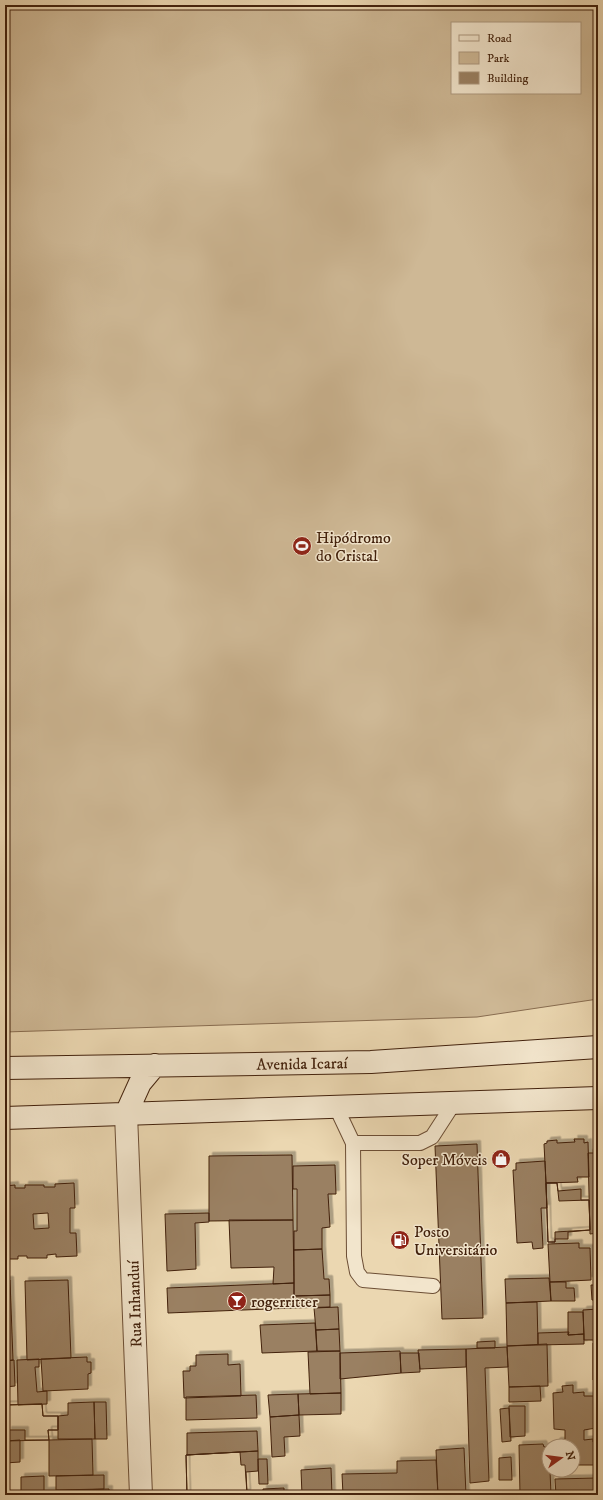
<svg xmlns="http://www.w3.org/2000/svg" width="603" height="1500" viewBox="0 0 603 1500" font-family="'IM FELL DW Pica',serif">
  <defs>
    <filter id="shadow"><feDropShadow dx="3.5" dy="-3.5" stdDeviation="0" flood-color="#0004"/></filter>
  </defs>
  <rect width="100%" height="100%" fill="#ebd7b1"/>
  <filter id="stains"><feTurbulence type="fractalNoise" baseFrequency=".005" numOctaves="4"/><feColorMatrix values="0 0 0 0 .2 0 0 0 0 .09 0 0 0 0 .02 0 0 0 .5 -.17"/></filter>
  <radialGradient id="worn" r=".72"><stop offset=".6" stop-color="#630" stop-opacity="0"/><stop offset="1" stop-color="#630" stop-opacity=".3"/></radialGradient>
  <!-- green -->
  <path fill="#ceb895" stroke="#886c50" fill-rule="evenodd" d="M5,5H598V999L477,1017L5,1032ZM452,23H580V93H452Z"/>
  <!-- building -->
  <path fill="#9a8062" stroke="#42210c" fill-rule="evenodd" filter="url(#shadow)" d="M574,1139H584V1143L588,1142L589,1177H577L578,1182L546,1183L544,1144L547,1143V1141L557,1140V1143L575,1142Z
    M477,1144L483,1318L442,1319L435,1146Z
    M588,1153H598V1233L590,1234Z
    M292,1155L293,1220L209,1221V1156Z
    M545,1161L547,1208H541L543,1248L533,1249L532,1242L517,1243L513,1170H516V1163Z
    M335,1165L336,1194H328L330,1227L322,1228V1249L294,1250V1231H297V1189H293V1166Z
    M74,1183L75,1208H70V1233H76L77,1256L56,1257V1254L47,1255V1258H27V1256H18V1259H5V1186L15,1185V1188H25V1185H44V1187H55V1184ZM48,1213L49,1228L34,1229L33,1214Z
    M546,1183H557L558,1191L581,1189V1200H589L590,1230L568,1232V1239H555V1242H548Z
    M546,1183H557L559,1201L589,1200L590,1230L555,1232V1242H548Z
    M209,1213V1222L195,1223L196,1269L167,1271L165,1214Z
    M229,1220H293L294,1283L273,1284L274,1267L231,1268Z
    M579,1243V1248H590L591,1280L550,1282L548,1244Z
    M322,1249L324,1279H329L330,1295L294,1296V1250Z
    M549,1278L551,1301L506,1303L505,1279Z
    M5,1280H10L13,1360L5,1361Z
    M68,1280L71,1358L27,1360L25,1281Z
    M550,1282H566V1288H574L575,1301H551Z
    M294,1283V1308L168,1313L167,1288Z
    M591,1285H598V1300H592Z
    M330,1295V1307L294,1308V1296Z
    M537,1302L538,1345L507,1346L506,1303Z
    M338,1307L339,1329L316,1330L314,1308Z
    M598,1309V1340H584L583,1310Z
    M568,1312H583L584,1334L568,1335Z
    M315,1323L317,1351L262,1353L260,1325Z
    M339,1329L340,1351H317L316,1330Z
    M569,1332L568,1335L584,1334V1344L538,1345V1333Z
    M495,1341V1348H477V1342Z
    M593,1343H598V1380H593Z
    M547,1344L548,1386L509,1387L507,1346Z
    M507,1347L508,1367L485,1368L489,1481L470,1483L466,1349Z
    M466,1349V1367L420,1369L418,1350Z
    M340,1351L341,1393L310,1394L308,1352Z
    M400,1351L401,1373L340,1379V1353Z
    M400,1353H419L420,1372L401,1373Z
    M228,1354V1365L240,1364L241,1396L184,1398L183,1371H190V1366H196V1355Z
    M87,1357V1362H91V1373L88,1374V1389L43,1391L41,1359Z
    M39,1359V1367H35L37,1392L47,1391V1404L18,1405L17,1360Z
    M14,1360L15,1386L5,1387V1361Z
    M573,1385V1393L584,1392V1396H594L596,1428L584,1430V1440L593,1439V1442H596V1465H573V1446H554L557,1441H565V1430L554,1429L553,1393L563,1392L562,1386Z
    M595,1385H598V1393H595Z
    M540,1386L541,1401L509,1402V1387Z
    M341,1393V1414L299,1415L298,1394Z
    M298,1394L299,1415L270,1417L268,1395Z
    M256,1395L257,1418L186,1420V1397Z
    M94,1402H106L107,1439H95Z
    M94,1402L95,1439H58V1416L68,1415V1403Z
    M42,1404L43,1416H58V1430H48L49,1440L5,1441V1405Z
    M42,1404L43,1416H58V1430H48L49,1440H25V1430H8V1434H5V1405Z
    M509,1406H525V1436L510,1437Z
    M509,1408L511,1441L502,1442L500,1409Z
    M299,1415L300,1436L284,1437L285,1456L272,1457L270,1417Z
    M597,1427H598V1446H597Z
    M257,1431L258,1451L187,1455V1433Z
    M92,1439L93,1475L49,1476V1440Z
    M20,1440V1462L5,1463V1441Z
    M543,1444L544,1447L549,1446L551,1495H520L519,1445Z
    M464,1448L466,1495H438L436,1450Z
    M258,1451V1471L246,1472L247,1493H244V1495H187L186,1455Z
    M240,1452L241,1465H245L247,1493H244V1495H187L186,1455Z
    M511,1457L512,1480H499V1458Z
    M258,1459H267L268,1484H259Z
    M436,1460L438,1495H343L342,1474L397,1473V1461Z
    M331,1468L332,1495H302L301,1470Z
    M104,1475V1489L56,1490V1476Z
    M44,1476V1495H21V1477Z
    M597,1478V1495H556L555,1479Z
    M284,1488V1495H263V1489Z
    M109,1489V1495H44V1491Z"/>
  <g fill="none" stroke-linecap="round" stroke-linejoin="round">
    <!-- service casing -->
    <g stroke="#6c4e35" stroke-width="16">
      <path id="service" d="M336,1107L353,1143H420L432,1137L454,1103
        M353,1143L354,1256L357,1272L363,1280L433,1286"/>
    </g>
    <!-- tertiary casing -->
    <g stroke="#6c4e35" stroke-width="24">
      <path id="tertiary" d="M126,1114L141,1495"/>
    </g>
    <!-- secondary casing -->
    <g stroke="#42210c" stroke-width="24">
      <path id="secondary" d="M5,1068L371,1062L598,1047
        M126,1114L140,1083L155,1065
        M5,1118L598,1098"/>
    </g>
    <!-- service -->
    <use href="#service" stroke="#f2e5cc" stroke-width="14"/>
    <!-- tertiary -->
    <use href="#tertiary" stroke="#f2e5cc" stroke-width="22"/>
    <!-- secondary -->
    <use href="#secondary" stroke="#f2e5cc" stroke-width="22"/>
  </g>
  <!-- icons -->
  <defs>
    <g id="stadium-disc" transform="scale(1)"><circle r="9.5" fill="#8f2418" stroke="#f2e5cc"/><path d="M0-5a6.5 5 0 1 0 0 10a6.5 5 0 1 0 0-10ZM-3.5-1.8h7v3.6h-7Z" fill="#fff"/></g>
    <g id="shop-disc" transform="scale(1)"><circle r="9.5" fill="#8f2418" stroke="#f2e5cc"/><path d="M-5-2.5h2.3a2.7 3.5 0 0 1 5.4 0H5L5.5 6h-11ZM-1.5-2.5h3a1.5 2.3 0 0 0-3 0Z" fill="#fff"/></g>
    <g id="fuel-disc" transform="scale(1)"><circle r="9.5" fill="#8f2418" stroke="#f2e5cc"/><path d="M-5.5-6h7V0h2V4h1.3V-2.5L3-4.5l.8-.8L6-3V5H2.5V1h-1V6h-7ZM-4.2-4.7v3.2H.2V-4.7Z" fill="#fff"/></g>
    <g id="bar-disc" transform="scale(1)"><circle r="9.5" fill="#8f2418" stroke="#f2e5cc"/><path d="M-6-5H6L.8 .8V4.5H3.5V6h-7V4.5H-.8V.8Z" fill="#fff"/></g>
  </defs>
  <g fill-rule="evenodd">
    <use href="#stadium-disc" x="302" y="546"/>
    <use href="#shop-disc" x="501" y="1159"/>
    <use href="#fuel-disc" x="400" y="1240"/>
    <use href="#bar-disc" x="237" y="1301"/>
  </g>
  <g text-anchor="middle" stroke-width="3" stroke-linejoin="round" paint-order="stroke">
    <!-- poi labels -->
    <g font-size="16" fill="#42210c" stroke="#f2e5cc" text-anchor="start">
      <text x="316" y="543">Hipódromo<tspan x="316" dy="18">do Cristal</tspan></text>
      <text x="487" y="1165" text-anchor="end">Soper Móveis</text>
      <text x="414" y="1237">Posto<tspan x="414" dy="18">Universitário</tspan></text>
      <text x="251" y="1307">rogerritter</text>
    </g>
    <!-- street labels -->
    <g font-size="16" fill="#42210c" stroke="#f2e5cc">
      <text transform="translate(302 1063) rotate(-1)" y="6">Avenida Icaraí</text>
      <text transform="translate(134 1304) rotate(-92)" y="6">Rua Inhanduí</text>
    </g>
  </g>
  <!-- margin -->
  <rect width="603" height="1500" fill="none" stroke="#ebd7b1" stroke-width="20"/>
  <rect x="6" y="6" width="591" height="1488" fill="none" stroke="#42210c" stroke-width="2"/>
  <rect x="10" y="10" width="583" height="1480" fill="none" stroke="#42210c"/>
  <!-- legend -->
  <rect x="451" y="22" width="130" height="72" fill="#f2e5cc" stroke="#ac977f"/>
  <rect x="459" y="35" width="20" height="6" fill="#f2e5cc" stroke="#ac977f"/>
  <text x="487" y="42" font-size="12" fill="#42210c">Road</text>
  <rect x="459" y="52" width="20" height="12" fill="#ceb895" stroke="#ac977f"/>
  <text x="487" y="62" font-size="12" fill="#42210c">Park</text>
  <rect x="459" y="72" width="20" height="12" fill="#9a8062" stroke="#ac977f"/>
  <text x="487" y="82" font-size="12" fill="#42210c">Building</text>
  <!-- north arrow -->
  <g transform="translate(561 1458) rotate(76)"><circle r="19" fill="#f2e5cc" stroke="#ac977f"/>
  <path d="M0-3L7 15L0 10L-7 15Z" fill="#8f2418"/>
  <text y="-6" font-size="11" font-weight="bold" text-anchor="middle" fill="#42210c">N</text>
  </g>
  <rect width="100%" height="100%" filter="url(#stains)"/>
  <rect width="100%" height="100%" fill="url(#worn)"/>
</svg>
